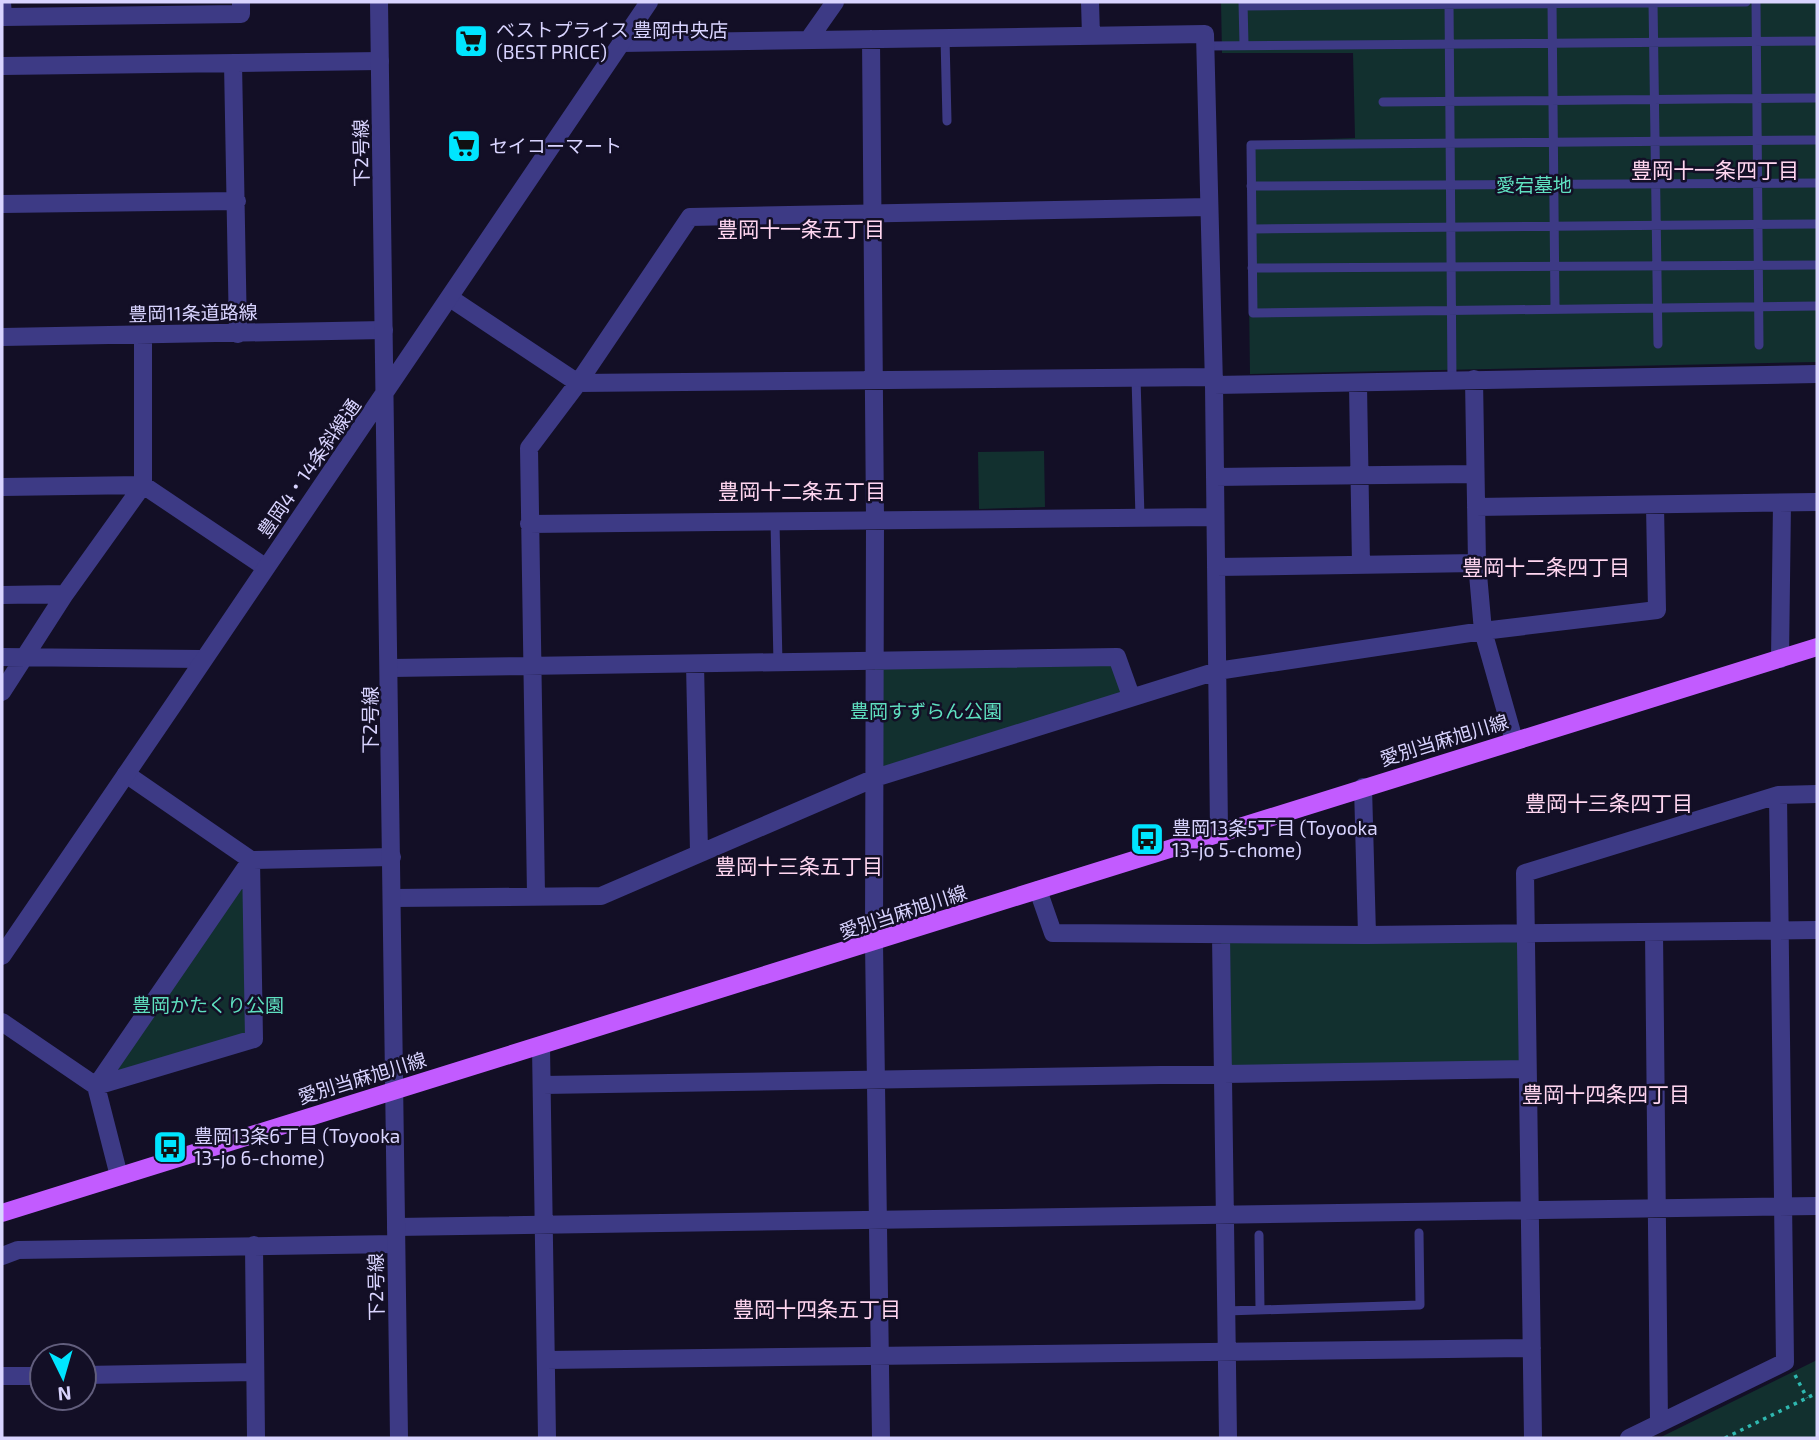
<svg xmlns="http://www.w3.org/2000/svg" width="1819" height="1440" viewBox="0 0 1819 1440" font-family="'Exo 2','Noto Sans JP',sans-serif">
  <rect width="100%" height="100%" fill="#130f26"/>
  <!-- green -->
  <path fill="#12302f" d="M1221,2H1817V362L1250,374L1247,142L1355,138L1353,53H1222Z
    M1044,451L1045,507L979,509L978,452Z
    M1117,657L1131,696L875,778V662Z
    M251,860L254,1039L96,1086Z
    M1525,933L1527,1069L1223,1075L1221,935Z
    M1817,1360V1438H1659Z"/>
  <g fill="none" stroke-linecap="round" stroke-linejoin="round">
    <!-- path -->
    <path stroke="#2fb8b0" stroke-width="3.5" stroke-dasharray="3.5 5" stroke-linecap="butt" d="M1795,1375L1807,1398
      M1725,1438L1817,1393"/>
    <!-- service -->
    <path stroke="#3d3a85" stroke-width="9" d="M1243,2L1244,45
      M1449,2L1452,380
      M1552,2L1555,308
      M1653,2L1658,344
      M1756,2L1759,345
      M1243,6L1746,2
      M945,38L947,121
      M1205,46L1817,41
      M1383,102L1817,98
      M1817,140L1251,145L1253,313L1817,306
      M1251,186L1817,183
      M1252,229L1817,224
      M1252,268L1817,265
      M1136,378L1140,517
      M775,522L778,664
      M1259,1235L1260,1309
      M1226,1311L1420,1305L1419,1233"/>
    <!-- minor -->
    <path stroke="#3d3a85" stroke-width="18" d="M2,2L3,17L241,14V2
      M1090,2L1091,36
      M809,39L835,2
      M871,39L875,520L874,943L881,1438
      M621,43L1205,34L1214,385L1219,832
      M233,63L238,334
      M2,66L380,61
      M2,204L237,201
      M450,298L578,383L1213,377
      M2,337L384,330
      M1474,379L1477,563L1483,631L1514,740
      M1214,385L1817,374
      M1358,385L1361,565
      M1215,477L1475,474
      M2,487L143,485L265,567
      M1476,507L1817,502
      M529,524L1215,517
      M1216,567L1477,563
      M2,595L65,594
      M2,657L202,659
      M1780,659L1782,503
      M695,664L699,852
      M391,668L1117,657L1131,696
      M2,692L65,594L143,485V335
      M126,774L251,860L392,857
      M1363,787L1367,935
      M1038,890L1053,933L1367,935L1817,930
      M536,895L529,448L578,383L690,217L1209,207
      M393,898L601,896L875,778L1217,671L1483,631L1657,610L1655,506
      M1654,932L1659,1423
      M1221,935L1228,1438
      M2,1022L96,1086L119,1176
      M541,1047L547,1438
      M543,1085L1527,1069
      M96,1086L254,1039L251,860
      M96,1086L251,860
      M396,1227L1817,1206
      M254,1245L256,1438
      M2,1256L18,1250L396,1244
      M546,1360L1532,1348
      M84,1375L255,1372
      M2,1376H42
      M1533,1438L1525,873L1778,795L1817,794
      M1629,1438L1785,1362L1778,795"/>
    <!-- tertiary -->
    <path stroke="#3d3a85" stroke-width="18" d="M379,2L399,1438
      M2,956C219,639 434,321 649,2"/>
    <!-- primary -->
    <path stroke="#c25bff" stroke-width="18" d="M2,1213L1817,647"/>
  </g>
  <!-- icons -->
  <defs>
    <g id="supermarket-square" transform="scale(1.75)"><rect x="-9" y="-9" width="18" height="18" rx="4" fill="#00e5ff" stroke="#130f26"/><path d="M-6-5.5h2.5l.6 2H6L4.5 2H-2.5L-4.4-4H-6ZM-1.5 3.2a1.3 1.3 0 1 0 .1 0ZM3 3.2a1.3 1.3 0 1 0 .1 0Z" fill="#111"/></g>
    <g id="bus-square" transform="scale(1.75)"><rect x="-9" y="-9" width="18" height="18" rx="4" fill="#00e5ff" stroke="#130f26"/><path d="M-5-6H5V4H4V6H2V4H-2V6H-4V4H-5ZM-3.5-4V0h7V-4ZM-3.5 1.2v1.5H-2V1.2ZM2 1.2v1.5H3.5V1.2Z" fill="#111"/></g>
  </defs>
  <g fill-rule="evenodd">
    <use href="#supermarket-square" x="471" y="41"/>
    <use href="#supermarket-square" x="464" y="146"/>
    <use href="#bus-square" x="1147" y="839"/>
    <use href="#bus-square" x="170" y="1147"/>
  </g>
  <g text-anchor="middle" stroke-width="5" stroke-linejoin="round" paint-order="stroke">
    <!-- poi labels -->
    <g font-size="19" fill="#d9d4ff" stroke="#130f26" text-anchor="start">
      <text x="496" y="37">ベストプライス 豊岡中央店<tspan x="496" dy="22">(BEST PRICE)</tspan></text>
      <text x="489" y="153">セイコーマート</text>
      <text x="1172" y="835">豊岡13条5丁目 (Toyooka<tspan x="1172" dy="22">13-jo 5-chome)</tspan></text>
      <text x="194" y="1143">豊岡13条6丁目 (Toyooka<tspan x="194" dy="22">13-jo 6-chome)</tspan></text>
    </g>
    <!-- street labels -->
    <g font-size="19" fill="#d9d4ff" stroke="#130f26">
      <text transform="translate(361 153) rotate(-91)" y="7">下2号線</text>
      <text transform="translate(193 313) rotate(-1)" y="7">豊岡11条道路線</text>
      <text transform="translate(309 468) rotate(-55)" y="7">豊岡4・14条斜線通</text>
      <text transform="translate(370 720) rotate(-90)" y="7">下2号線</text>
      <text transform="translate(1444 740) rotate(-17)" y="7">愛別当麻旭川線</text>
      <text transform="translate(903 912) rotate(-18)" y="7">愛別当麻旭川線</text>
      <text transform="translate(362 1078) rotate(-17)" y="7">愛別当麻旭川線</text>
      <text transform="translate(376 1287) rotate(-91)" y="7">下2号線</text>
    </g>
    <!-- park labels -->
    <g font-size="19" fill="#5fe0c0" stroke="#130f26">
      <text x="1534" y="192">愛宕墓地</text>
      <text x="926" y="718">豊岡すずらん公園</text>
      <text x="208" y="1012">豊岡かたくり公園</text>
    </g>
    <!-- neighbourhood labels -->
    <g font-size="21" fill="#ffd6f0" stroke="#130f26">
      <text x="1715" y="178">豊岡十一条四丁目</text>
      <text x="801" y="237">豊岡十一条五丁目</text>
      <text x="802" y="499">豊岡十二条五丁目</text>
      <text x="1546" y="575">豊岡十二条四丁目</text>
      <text x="1609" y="811">豊岡十三条四丁目</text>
      <text x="799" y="874">豊岡十三条五丁目</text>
      <text x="1606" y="1102">豊岡十四条四丁目</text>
      <text x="817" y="1317">豊岡十四条五丁目</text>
    </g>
  </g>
  <!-- border -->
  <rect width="1819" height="1440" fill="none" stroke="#d9d4ff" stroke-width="7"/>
  <!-- north arrow -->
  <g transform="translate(63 1377) rotate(175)"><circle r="33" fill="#130f26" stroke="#625e7d" stroke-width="2"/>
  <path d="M0-5L12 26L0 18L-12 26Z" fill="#00e5ff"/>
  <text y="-10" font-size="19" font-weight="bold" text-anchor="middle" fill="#d9d4ff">N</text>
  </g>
</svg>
